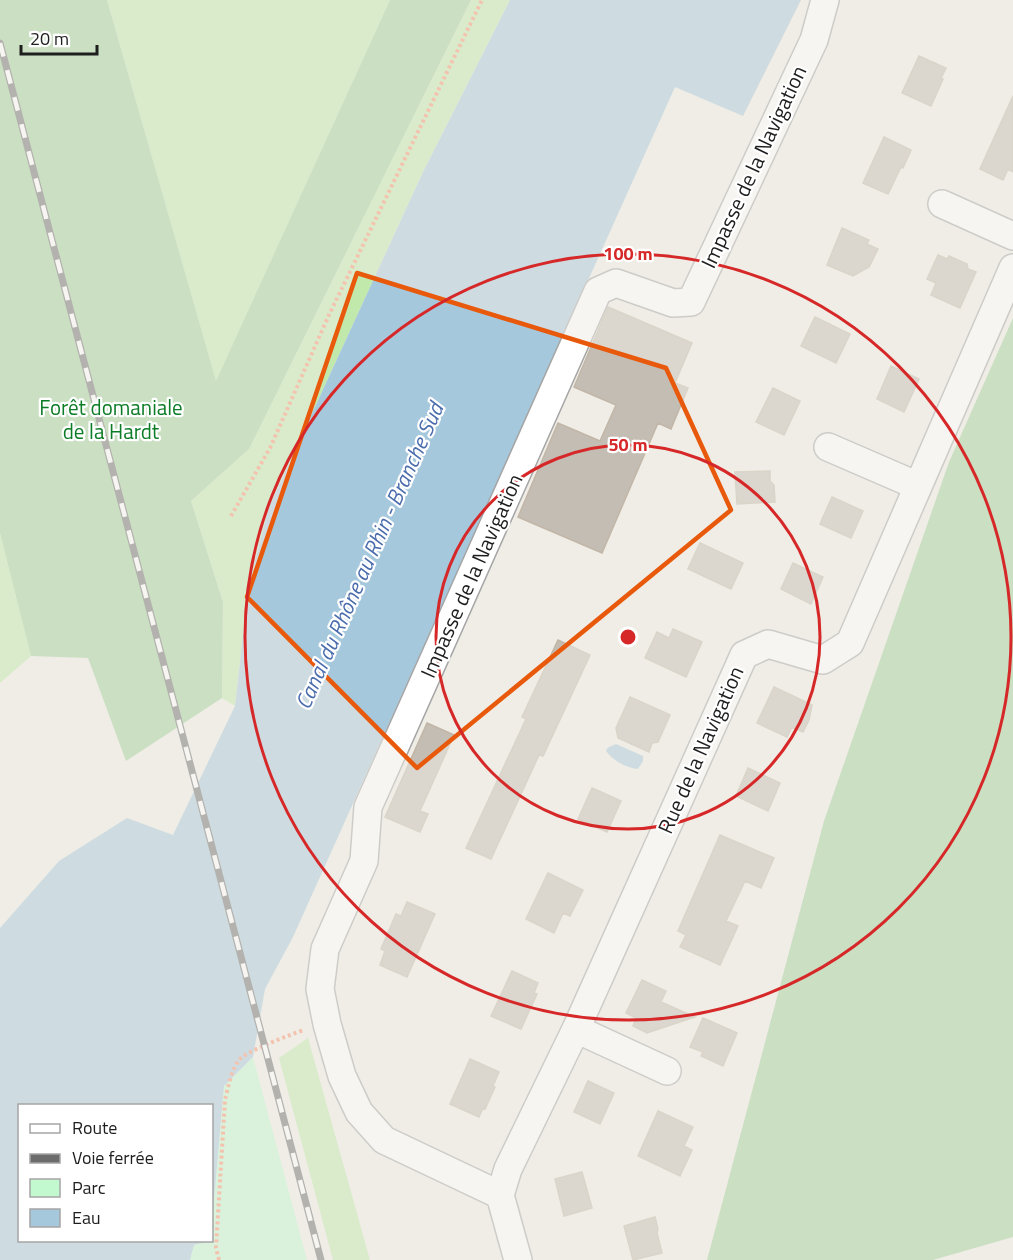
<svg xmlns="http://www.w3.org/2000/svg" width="1013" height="1260" viewBox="0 0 1013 1260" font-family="'Titillium Web',sans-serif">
  <rect width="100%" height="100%" fill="#efede5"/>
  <!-- grass -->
  <path fill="#c0e9ab" d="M107,0H390L216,382Z
    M471,0H510L423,172L269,507L255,560L243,635L235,706L222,698L223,602L191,501L249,449Z
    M0,533L31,656L0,683Z
    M308,1038L370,1260H333L279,1058Z"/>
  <!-- forest -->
  <path fill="#a1ce9a" d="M0,0H107L216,381L390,0H471L249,449L191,501L223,602L222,698L126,761L88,658L31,656L0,533Z
    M1013,318V1237L933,1260H707L824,821L949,462Z"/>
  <!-- park -->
  <path fill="#c2f9cf" d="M253,1057L307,1260H190L194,1245L212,1240V1223L224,1086Z"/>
  <!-- water -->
  <path fill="#a6c8dc" d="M510,0H801L743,116L675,87L293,937L265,989L253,1057L224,1086L212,1223V1106H20V1240L210,1241L194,1245L190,1260H0V928L59,861L127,818L173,835L235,706L243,635L255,560L269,507L423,172Z
    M616,744L643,756V761L638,769C627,768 613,761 606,751C608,746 612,746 616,744Z"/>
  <!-- building -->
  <path fill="#c4bdb4" stroke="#c1b6a7" stroke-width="1.5" d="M919,56L946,68L941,78L943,79L931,106L902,93Z
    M1013,96V172L1008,169L1003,180L980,169Z
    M884,137L911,150L903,168L901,167L888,194L863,183Z
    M842,228L869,240L867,244L878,249L869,267L853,276L827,265Z
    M938,255L947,259L949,256L967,264L968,269L976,272L960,308L931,295L936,283L927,279Z
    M608,307L692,343L675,383L688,388L671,429L658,423L602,553L518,517L558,423L600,441L616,405L574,387Z
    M815,317L850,334L836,363L801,346Z
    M891,366L919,379L904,412L877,399Z
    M773,388L800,401L784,435L756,422Z
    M770,471V481L774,485L775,502L737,504L735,472Z
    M832,497L863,511L851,538L820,524Z
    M700,543L743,563L731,589L688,569Z
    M793,563L823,577L811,604L781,589Z
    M673,629L702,642L686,677L645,658L657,632L669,638Z
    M558,640L590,655L543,756L539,755L491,859L466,848L526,719L522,717Z
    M774,687L812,705L809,720L803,732L792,727L787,737L757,723Z
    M630,697L670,715L658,742L652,743L649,752L618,738L616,728Z
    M427,723L454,735L420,811L428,814L420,832L385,817Z
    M748,768L780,783L768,811L736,796Z
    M592,788L621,801L607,832L578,819Z
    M720,835L774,858L761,888L745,881L726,921L738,926L720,965L680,947L686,935L678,931Z
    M548,873L583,890L570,916L563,913L554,933L526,919Z
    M407,902L435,914L407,977L380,965L385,951L381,949L396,914L401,916Z
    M512,971L538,983L534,993L537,994L521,1029L491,1016Z
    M642,980L666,991L661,1002L695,1017L647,1033L633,1026L636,1018L626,1013Z
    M703,1018L737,1033L723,1066L701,1056L703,1052L690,1047Z
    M470,1059L499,1072L493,1086L495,1087L485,1109L483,1108L479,1117L450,1104Z
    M588,1081L614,1093L600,1124L574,1112Z
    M658,1111L693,1127L684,1146L692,1150L680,1176L638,1156Z
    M582,1172L592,1208L564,1216L555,1179Z
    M655,1217L658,1229L657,1233L662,1253L633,1260L624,1226Z"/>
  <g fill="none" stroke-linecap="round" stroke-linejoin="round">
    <!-- minor casing -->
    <g stroke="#a5a5a5" stroke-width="30">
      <path id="minor" d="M942,204L1013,236
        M828,447L918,486
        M576,1029L667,1071
        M500,1195L384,1140L359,1112L342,1076L327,1024L320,989L325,949L364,861L368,807L598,291L616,283L673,303L691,302L814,40L825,0
        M518,1260L500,1195L508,1169L576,1029L744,655L768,644L823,660L850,643L1013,268"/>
    </g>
    <!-- path -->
    <path stroke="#f8916d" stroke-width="4" stroke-dasharray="3 3" stroke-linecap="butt" d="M231,516L270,448L328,317L482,0
      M219,1260L216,1248L225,1100C228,1088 231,1070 239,1060C246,1051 292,1034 304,1030"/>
    <!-- minor -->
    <use href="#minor" stroke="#fff" stroke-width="27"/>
    <!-- rail casing -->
    <g stroke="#6c6c6c" stroke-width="7">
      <path id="rail" d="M0,43L321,1260"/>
    </g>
    <!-- rail -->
    <use href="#rail" stroke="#fff" stroke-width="4.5" stroke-dasharray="14" stroke-linecap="butt"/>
  </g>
  <!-- marked area -->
  <path d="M0 0H1013V1260H0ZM357,273L666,368L731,510L417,768L247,597Z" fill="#efede5" fill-opacity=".55" fill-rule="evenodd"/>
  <path fill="none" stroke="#e8590c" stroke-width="4.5" stroke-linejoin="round" d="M357,273L666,368L731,510L417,768L247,597Z"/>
  <!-- distance rings -->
  <g fill="none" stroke="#d62828" stroke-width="3">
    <circle cx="628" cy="637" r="192"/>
    <circle cx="628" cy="637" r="383"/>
  </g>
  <g text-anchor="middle" stroke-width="4.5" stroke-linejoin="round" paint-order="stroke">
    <!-- street labels -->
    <g font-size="21" fill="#1e1e1e" stroke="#fff">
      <text transform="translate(754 167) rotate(-65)" y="7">Impasse de la Navigation</text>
      <text transform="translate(472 576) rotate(-66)" y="7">Impasse de la Navigation</text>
      <text transform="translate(701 750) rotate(-66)" y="7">Rue de la Navigation</text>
    </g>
    <!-- park labels -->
    <g font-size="21" fill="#0d7c27" stroke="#fff">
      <text x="111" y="415">Forêt domaniale<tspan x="111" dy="24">de la Hardt</tspan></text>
    </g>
    <!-- water labels -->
    <g font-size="22" font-style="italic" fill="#4c6dad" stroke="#fff">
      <text transform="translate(369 556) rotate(-66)" y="8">Canal du Rhône au Rhin - Branche Sud</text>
    </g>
  </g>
  <circle cx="628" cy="637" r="9" fill="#d62828" stroke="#fff" stroke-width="3"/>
  <g font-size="18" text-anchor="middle" font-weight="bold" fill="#d62828" stroke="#fff" stroke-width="4.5" stroke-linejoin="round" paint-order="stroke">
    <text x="628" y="260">100 m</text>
    <text x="628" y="451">50 m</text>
  </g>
  <!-- legend -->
  <rect x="18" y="1104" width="195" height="138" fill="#ffffff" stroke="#a5a5a5" stroke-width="1.5"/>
  <rect x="30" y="1124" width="30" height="9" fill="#ffffff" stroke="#a5a5a5" stroke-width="1.5"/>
  <text x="72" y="1134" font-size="18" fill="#1e1e1e">Route</text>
  <rect x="30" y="1154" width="30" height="9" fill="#6c6c6c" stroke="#a5a5a5" stroke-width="1.5"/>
  <text x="72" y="1164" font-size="18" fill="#1e1e1e">Voie ferrée</text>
  <rect x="30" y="1179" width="30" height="18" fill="#c2f9cf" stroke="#a5a5a5" stroke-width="1.5"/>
  <text x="72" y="1194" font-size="18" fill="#1e1e1e">Parc</text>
  <rect x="30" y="1209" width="30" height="18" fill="#a6c8dc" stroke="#a5a5a5" stroke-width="1.5"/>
  <text x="72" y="1224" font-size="18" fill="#1e1e1e">Eau</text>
  <!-- scale -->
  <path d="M21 45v9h76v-9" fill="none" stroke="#1e1e1e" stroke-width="3"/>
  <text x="30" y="45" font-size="18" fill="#1e1e1e" stroke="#ffffff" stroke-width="4.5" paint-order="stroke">20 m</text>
</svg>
